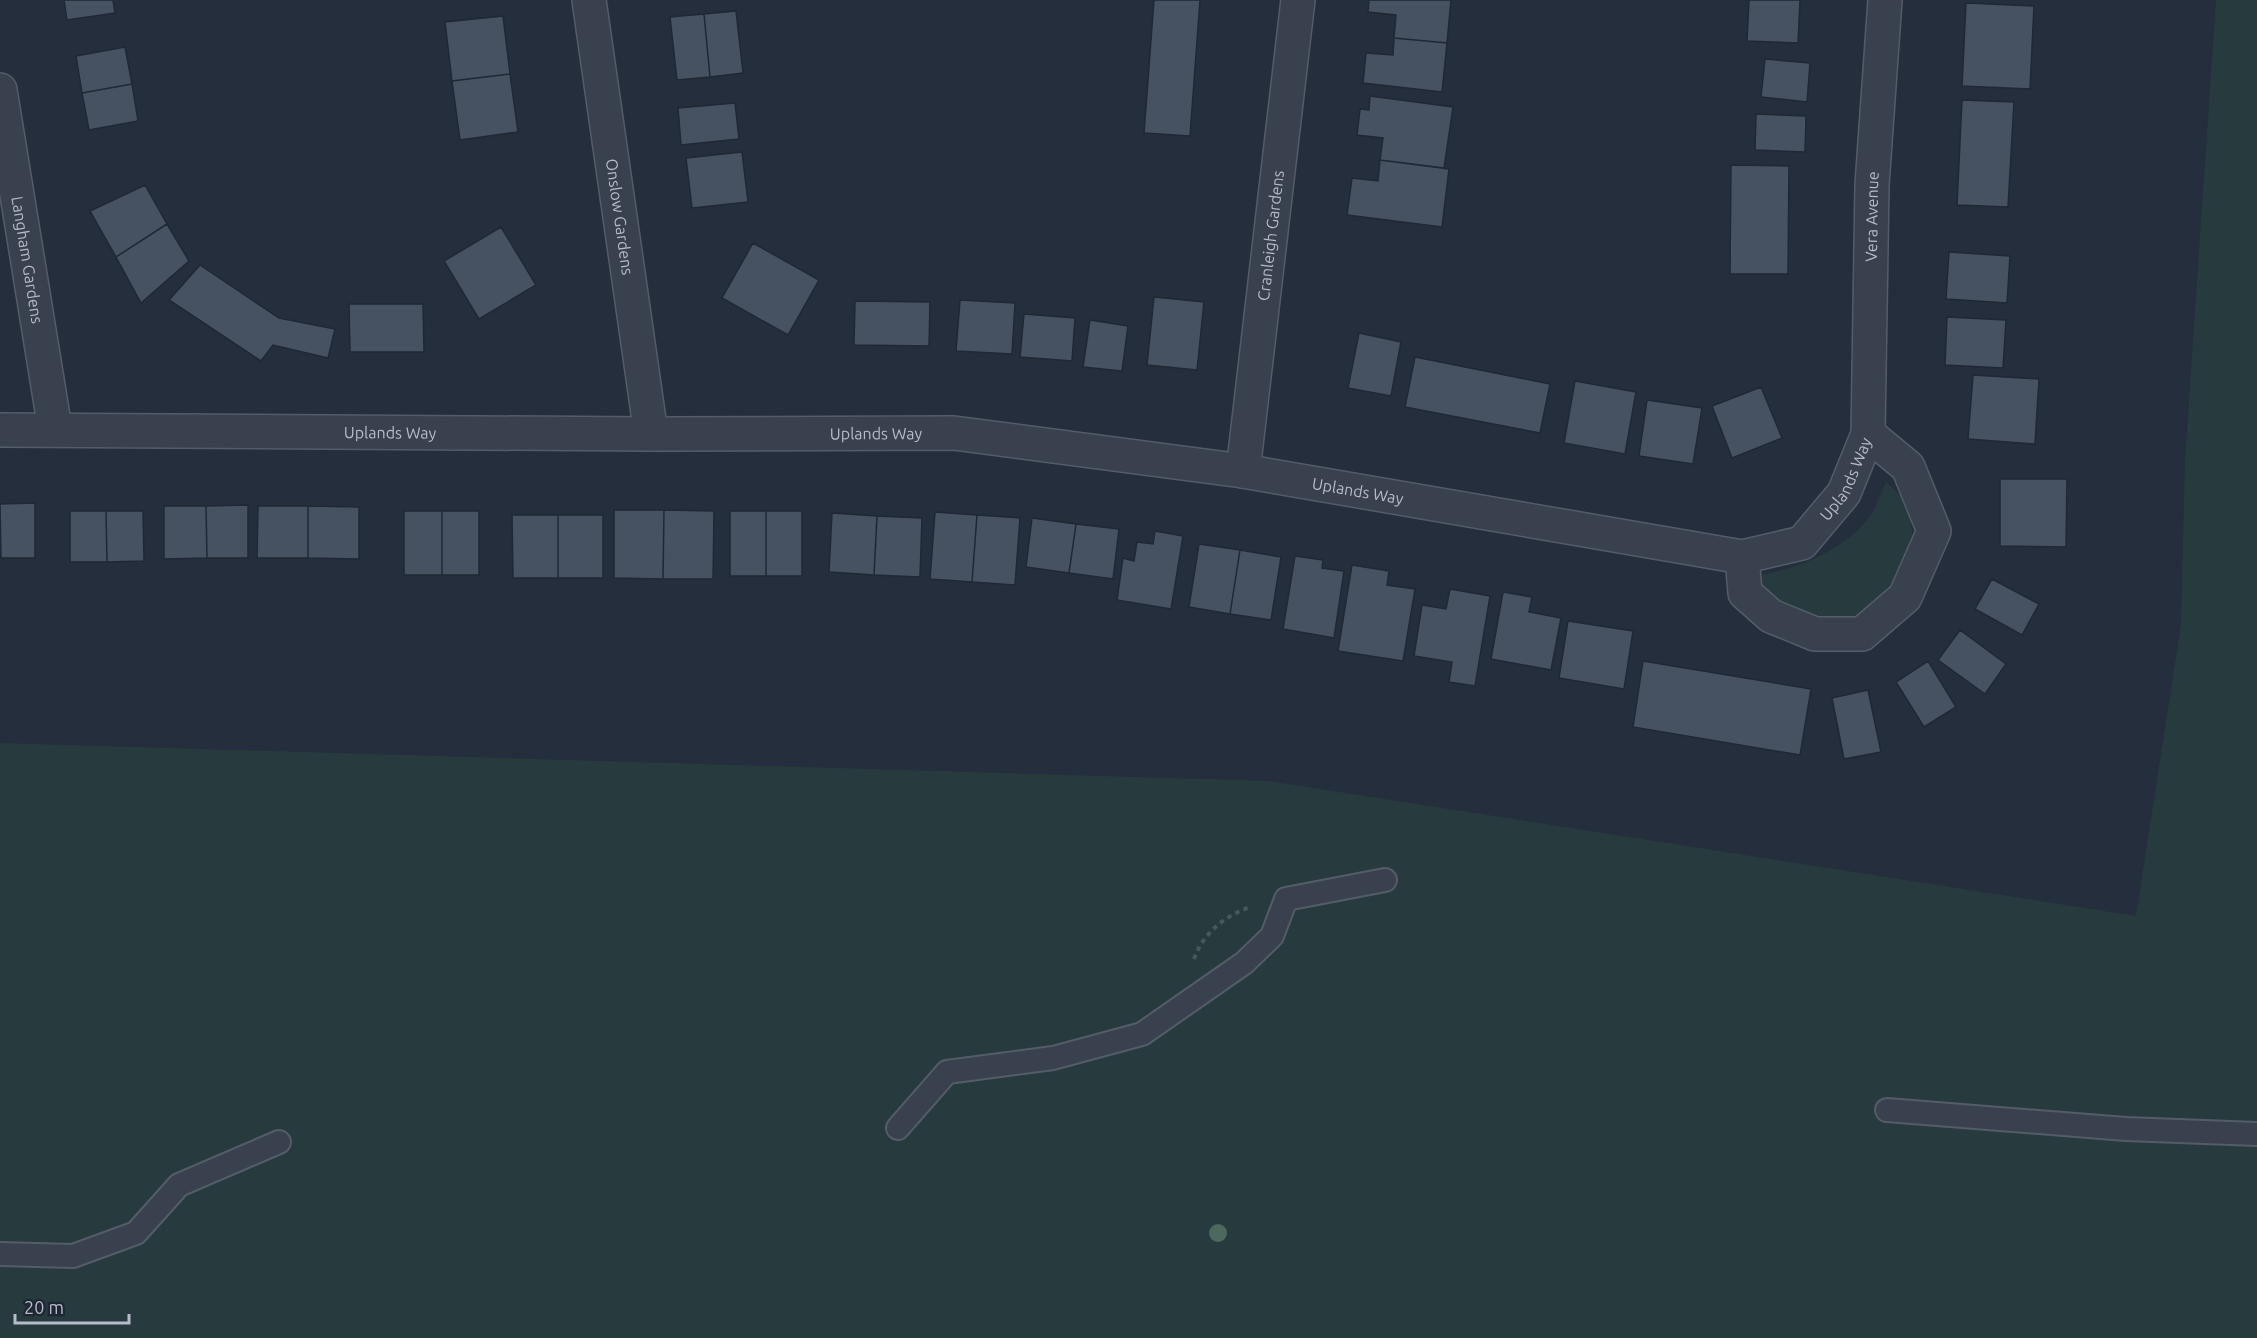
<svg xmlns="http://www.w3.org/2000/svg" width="2257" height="1338" viewBox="0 0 2257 1338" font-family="Ubuntu,sans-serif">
  <rect width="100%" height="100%" fill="#252e3d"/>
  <!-- green -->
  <path fill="#273b3e" d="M2216,0H2257V1338H0V743L1269,781L2136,916L2181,625L2185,460Z
    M1886,482L1904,498L1910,517L1913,541L1898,582L1860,617L1835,622L1772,607L1754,575C1794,572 1847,549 1871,515C1877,505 1881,493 1886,482Z"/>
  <!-- building -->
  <path fill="#465162" stroke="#202835" stroke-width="1.5" d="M64,0H113L115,13L67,20Z
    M1154,0H1200L1190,136L1144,133Z
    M1369,0H1451L1447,43L1394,38L1396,15L1368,12Z
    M1749,0H1800L1798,43L1747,41Z
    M1966,3L2034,6L2030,89L1962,86Z
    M736,11L743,73L710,77L704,14Z
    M704,14L710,77L677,80L670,17Z
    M503,16L510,74L452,81L445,22Z
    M1394,38L1447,43L1442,92L1363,83L1366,53L1393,55Z
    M125,47L132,84L82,93L76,56Z
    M1765,59L1810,63L1807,102L1761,97Z
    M510,74L518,132L460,140L452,81Z
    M132,84L138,121L89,130L82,93Z
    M1370,96L1453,107L1444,168L1380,160L1383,138L1357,135L1360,109L1369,110Z
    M1962,100L2014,102L2008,207L1957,205Z
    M735,103L739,139L681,145L678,108Z
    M1756,114L1806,116L1805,152L1755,150Z
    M742,152L748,202L692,208L686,158Z
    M1380,160L1449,169L1442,227L1347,215L1352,178L1378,181Z
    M1731,165L1789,166L1788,274H1730Z
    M145,185L167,224L116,257L90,211Z
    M167,224L189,261L141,303L116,257Z
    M501,227L536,285L479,319L444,261Z
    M753,243L819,280L788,335L722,298Z
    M1949,252L2010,256L2007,303L1946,299Z
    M200,265L279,318L335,329L328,358L273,345L261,361L169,300Z
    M1154,297L1204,302L1197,370L1147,365Z
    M960,300L1015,303L1012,354L956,351Z
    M855,301L930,302L929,346L854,345Z
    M349,304H423L424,352H350Z
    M1024,314L1075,318L1072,361L1020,357Z
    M1947,317L2006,320L2003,368L1945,365Z
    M1090,320L1128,326L1122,371L1083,367Z
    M1359,333L1401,342L1391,396L1348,388Z
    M1415,357L1550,384L1540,433L1405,407Z
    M1973,375L2039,379L2035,444L1968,439Z
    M1575,381L1636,392L1625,454L1564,443Z
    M1761,387L1782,438L1732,458L1712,406Z
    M1647,400L1702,408L1693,464L1639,456Z
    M2000,479H2067L2066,547L2000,546Z
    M35,503V558H1L0,504Z
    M248,505V558H207L206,506Z
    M164,506H206L207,558L164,559Z
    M258,506H308V558H257Z
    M308,506L359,507V559L308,558Z
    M614,510H664L663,579L614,578Z
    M664,510L714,511L713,579H663Z
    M70,511H106L107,562H70Z
    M106,511H143L144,561L107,562Z
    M404,511H442V575H404Z
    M442,511H479V575H442Z
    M730,511H766V576H730Z
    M766,511H802V576H766Z
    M935,512L977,515L972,582L930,579Z
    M832,513L877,516L874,575L829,572Z
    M512,515H558V578H513Z
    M558,515H603V578H558Z
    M977,515L1020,518L1015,585L972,582Z
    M877,516L922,518L920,577L874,575Z
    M1032,518L1076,524L1069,573L1026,567Z
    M1076,524L1119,529L1113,579L1069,573Z
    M1155,531L1183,536L1171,609L1117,600L1123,558L1134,561L1137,542L1153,544Z
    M1199,544L1240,550L1230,614L1189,607Z
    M1240,550L1281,557L1271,620L1230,614Z
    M1295,556L1323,560L1322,568L1344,571L1334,638L1283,629Z
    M1352,565L1389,571L1387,585L1415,589L1403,661L1338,651Z
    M1992,579L2039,604L2022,635L1975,609Z
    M1450,589L1490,596L1475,686L1449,682L1452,662L1414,656L1422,605L1446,609Z
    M1503,592L1532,597L1529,612L1561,618L1551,670L1491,659Z
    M1568,621L1633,631L1624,689L1559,678Z
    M1960,630L2006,664L1985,694L1938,660Z
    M1643,661L1811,689L1800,755L1633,727Z
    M1928,661L1956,707L1924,727L1896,682Z
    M1868,690L1881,752L1844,759L1832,698Z"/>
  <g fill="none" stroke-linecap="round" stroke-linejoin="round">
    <!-- lane casing -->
    <g stroke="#545c69" stroke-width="26">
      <path id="lane" d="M1887,1110L2126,1129L2257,1134
        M898,1128L947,1072L1053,1058L1142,1034L1244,963L1272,936L1286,899L1385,880
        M0,1254L73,1256L136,1233L179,1185L279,1142"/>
    </g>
    <!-- street casing -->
    <g stroke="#545c69" stroke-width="36">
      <g id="street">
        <path id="s1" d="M589,0L651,434"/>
        <path id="s2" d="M0,90L55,429"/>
        <path id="s3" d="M0,430L651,434L954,433L1243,471L1742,557L1802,543L1844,493L1868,434L1872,185L1885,0"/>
        <path id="s4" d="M1243,471L1298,0"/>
        <path d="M1742,557L1745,593L1771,616L1815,634H1862L1905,597L1934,531L1908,467L1868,434"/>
      </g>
    </g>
    <!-- path -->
    <path stroke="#45585b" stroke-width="4" stroke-dasharray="4.5 4.5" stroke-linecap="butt" d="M1194,959C1203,933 1225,916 1250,907"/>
    <!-- lane -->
    <use href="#lane" stroke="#39414e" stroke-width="22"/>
    <!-- street -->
    <use href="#street" stroke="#39414e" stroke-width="33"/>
  </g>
  <!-- trees -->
  <circle fill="#4d695e" cx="1218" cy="1233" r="9"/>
  <g text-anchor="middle" stroke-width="4.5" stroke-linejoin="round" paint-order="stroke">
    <!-- street labels -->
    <g font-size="16" fill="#b5bcc9" stroke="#1e2633">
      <text dy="6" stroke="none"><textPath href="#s1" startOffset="219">Onslow Gardens</textPath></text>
      <text dy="6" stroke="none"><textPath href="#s3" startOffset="2160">Vera Avenue</textPath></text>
      <text dy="6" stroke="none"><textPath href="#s4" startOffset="237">Cranleigh Gardens</textPath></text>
      <text dy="6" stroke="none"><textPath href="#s2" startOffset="172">Langham Gardens</textPath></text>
      <text dy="6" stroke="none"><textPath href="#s3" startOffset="390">Uplands Way</textPath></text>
      <text dy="6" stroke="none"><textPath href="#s3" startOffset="876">Uplands Way</textPath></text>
      <text dy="6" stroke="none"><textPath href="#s3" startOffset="1892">Uplands Way</textPath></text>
      <text dy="6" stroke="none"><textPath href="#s3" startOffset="1362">Uplands Way</textPath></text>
    </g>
  </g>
  <!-- scale -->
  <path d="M15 1314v9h114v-9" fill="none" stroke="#b5bcc9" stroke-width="3"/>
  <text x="24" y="1314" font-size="18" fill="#b5bcc9" stroke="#1e2633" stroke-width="4.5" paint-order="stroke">20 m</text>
</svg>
